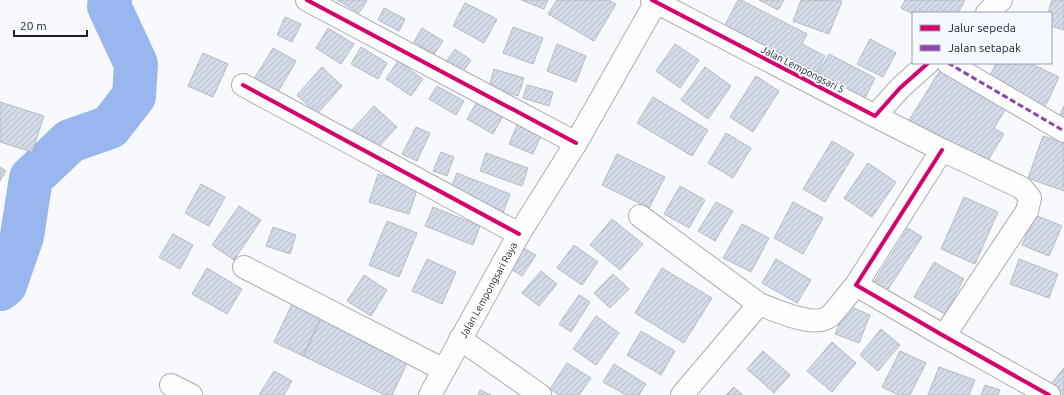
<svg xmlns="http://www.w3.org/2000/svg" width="1064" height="395" viewBox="0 0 1064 395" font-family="Ubuntu,sans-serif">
  <defs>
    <pattern id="building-hatch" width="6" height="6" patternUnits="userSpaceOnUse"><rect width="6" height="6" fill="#d3dbe8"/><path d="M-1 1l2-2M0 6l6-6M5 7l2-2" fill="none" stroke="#b5bcc7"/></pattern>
  </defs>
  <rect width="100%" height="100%" fill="#f7f9fc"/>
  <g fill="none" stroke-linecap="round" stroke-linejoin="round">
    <!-- river -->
    <path stroke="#99b6ee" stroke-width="44" d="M0,289L5,285L22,236L31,178L70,141L110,127L134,96L136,64L109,6L110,0"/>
  </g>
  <!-- building -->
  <path fill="url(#building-hatch)" stroke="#b8bbbf" d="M337,0H366L367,1L359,13Z
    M521,0H548L544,9Z
    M557,0H609L616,4L594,41L548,14Z
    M738,0H741L807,34L802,44L825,56L817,73L725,25Z
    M759,0H784L778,10Z
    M801,0L842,1L829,34L793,21Z
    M905,0H965L958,13L913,14L901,8Z
    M1052,0H1064V30L1051,26V13H1048Z
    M465,3L497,19L484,43L453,26Z
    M384,8L405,19L399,31L378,20Z
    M285,17L301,24L292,42L277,35Z
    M513,27L543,38L533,64L503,53Z
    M328,28L354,44L341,64L316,48Z
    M422,28L443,41L434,54L414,42Z
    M870,39L896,53L883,77L857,64Z
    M557,44L586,56L576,82L547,71Z
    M675,44L699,60L680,88L656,71Z
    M361,47L387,63L378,79L351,64Z
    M273,48L296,61L278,92L254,79Z
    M455,49L471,60L462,73L446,62Z
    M203,53L228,64L213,97L188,86Z
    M829,54L875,78L864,100L817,75Z
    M398,61L423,79L411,96L386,79Z
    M996,63H1030L1059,77L1044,109L987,82Z
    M322,67L342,86L317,114L297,95Z
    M705,67L731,86L708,119L681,100Z
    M942,67L1007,107L994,128L1004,134L987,162L966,149L962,155L908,122Z
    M494,69L524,78L518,96L489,87Z
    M756,76L779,91L753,132L730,117Z
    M527,85L553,92L549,106L523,98Z
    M437,86L464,101L456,115L429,99Z
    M653,97L708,130L692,156L637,123Z
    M0,102L44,116L32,152L0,142Z
    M477,102L503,116L493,134L467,119Z
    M374,106L397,127L374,152L351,131Z
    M1064,106V126L1056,122Z
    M517,125L541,135L533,154L509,144Z
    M416,127L430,133L417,161L402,154Z
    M726,133L751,148L733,178L708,163Z
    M1043,136L1064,143V191L1028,178Z
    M832,141L854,154L825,202L803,189Z
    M441,152L454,157L447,176L433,171Z
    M486,153L528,168L522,186L480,171Z
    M617,154L665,177L649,208L602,185Z
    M868,163L896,182L872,217L844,198Z
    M0,167L6,171L0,181Z
    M457,173L510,194L503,213L449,192Z
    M378,174L418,187L409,214L369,202Z
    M201,184L225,197L209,226L185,213Z
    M680,186L705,200L689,228L664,214Z
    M964,197L998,212L975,264L941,249Z
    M716,202L733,211L715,241L698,231Z
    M793,202L823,218L803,254L774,238Z
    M239,206L261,220L234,260L212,245Z
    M433,207L480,226L473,245L425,226Z
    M1035,215L1062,226L1049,256L1022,245Z
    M612,219L643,244L620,270L590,245Z
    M387,221L417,233L399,277L369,265Z
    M742,224L769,238L751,272L723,258Z
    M273,227L296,235L290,254L266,246Z
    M908,228L922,237L887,291L874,282Z
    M173,234L193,245L180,269L159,257Z
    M516,244L536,255L522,276L504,265Z
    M574,245L598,262L582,285L557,268Z
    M427,259L456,272L442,304L412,291Z
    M776,259L811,280L797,303L762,283Z
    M1019,259L1058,274L1049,298L1010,284Z
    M934,262L964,279L945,314L914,297Z
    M207,268L242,289L227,314L192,294Z
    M662,268L712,298L684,343L635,313Z
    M541,271L557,284L539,306L522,293Z
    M613,274L629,289L610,308L594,293Z
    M364,275L387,290L371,316L347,301Z
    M579,295L590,302L571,332L559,324Z
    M292,304L321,318L303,356L274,342Z
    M847,305L870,315L859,343L835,334Z
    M596,316L619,333L596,365L573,349Z
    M321,318L409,359L392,395H385L303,356Z
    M881,329L900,345L878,371L860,355Z
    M641,331L675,351L661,375L627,355Z
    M832,342L856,363L832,392L807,371Z
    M763,351L790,375L774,393L747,369Z
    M900,351L926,363L910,395H899L882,387Z
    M567,363L591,378L579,395H559L550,389Z
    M614,364L646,384L639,395H626L603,382Z
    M939,367L975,380L969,395H928Z
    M1064,368V395H1063L1050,385Z
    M274,371L292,381L284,395H259Z
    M985,385L1000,390L998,395H981Z
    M734,387L743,395H726Z
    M480,390L491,395H478Z"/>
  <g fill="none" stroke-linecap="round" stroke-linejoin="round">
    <!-- minor casing -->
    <g stroke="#abaeb2" stroke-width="24">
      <path id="minor" d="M307,0L576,143
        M652,0L875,116L900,88L928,63
        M987,13L1001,0
        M948,63L1064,131
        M243,85L519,234
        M875,116L942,150L1022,188L1030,198L1027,211L944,336
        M942,150L856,285L944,336L1049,395
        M640,216L759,304
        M244,267L444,370
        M460,339L540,395
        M171,385L191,395
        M682,395L759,304C775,310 815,329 830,316C839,307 847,295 856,285"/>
    </g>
    <!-- secondary casing -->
    <g stroke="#abaeb2" stroke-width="24">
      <g id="secondary">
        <path id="s1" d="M430,395L519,234L576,143L657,0"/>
      </g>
    </g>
    <!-- minor -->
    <use href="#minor" stroke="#fefeff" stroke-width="22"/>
    <!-- secondary -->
    <use href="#secondary" stroke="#fefeff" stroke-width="22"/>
    <!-- quiet -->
    <path stroke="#8e44ad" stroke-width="3" stroke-dasharray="6 3" stroke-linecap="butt" d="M948,63L1064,131"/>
    <!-- cycleway casing -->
    <g stroke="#f4f8ff" stroke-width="6">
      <path id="cycleway" d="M307,0L576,143
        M652,0L875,116L900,88L928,63
        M243,85L519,234
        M942,150L856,285L944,336L1049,395"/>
    </g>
    <!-- cycleway -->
    <use href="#cycleway" stroke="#d6006c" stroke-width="4"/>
  </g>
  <g text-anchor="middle" stroke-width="4" stroke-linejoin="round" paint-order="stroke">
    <!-- street labels -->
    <g font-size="10" fill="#1d2026" stroke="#f4f8ff">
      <text transform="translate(803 69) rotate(27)" y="4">Jalan Lempongsari 5</text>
      <text dy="4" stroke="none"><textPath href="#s1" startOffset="120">Jalan Lempongsari Raya</textPath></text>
    </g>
  </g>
  <!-- legend -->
  <rect x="912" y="12" width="140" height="52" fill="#f4f8ff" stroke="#9ea2a8"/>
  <rect x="920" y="25" width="20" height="6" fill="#d6006c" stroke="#9ea2a8"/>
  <text x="948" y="32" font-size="12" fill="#1d2026">Jalur sepeda</text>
  <rect x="920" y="45" width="20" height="6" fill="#8e44ad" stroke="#9ea2a8"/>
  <text x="948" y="52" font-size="12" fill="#1d2026">Jalan setapak</text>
  <!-- scale -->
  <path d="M14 30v6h73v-6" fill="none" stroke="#1d2026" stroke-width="2"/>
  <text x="20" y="30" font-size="12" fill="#1d2026" stroke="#f4f8ff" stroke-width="3" paint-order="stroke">20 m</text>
</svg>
